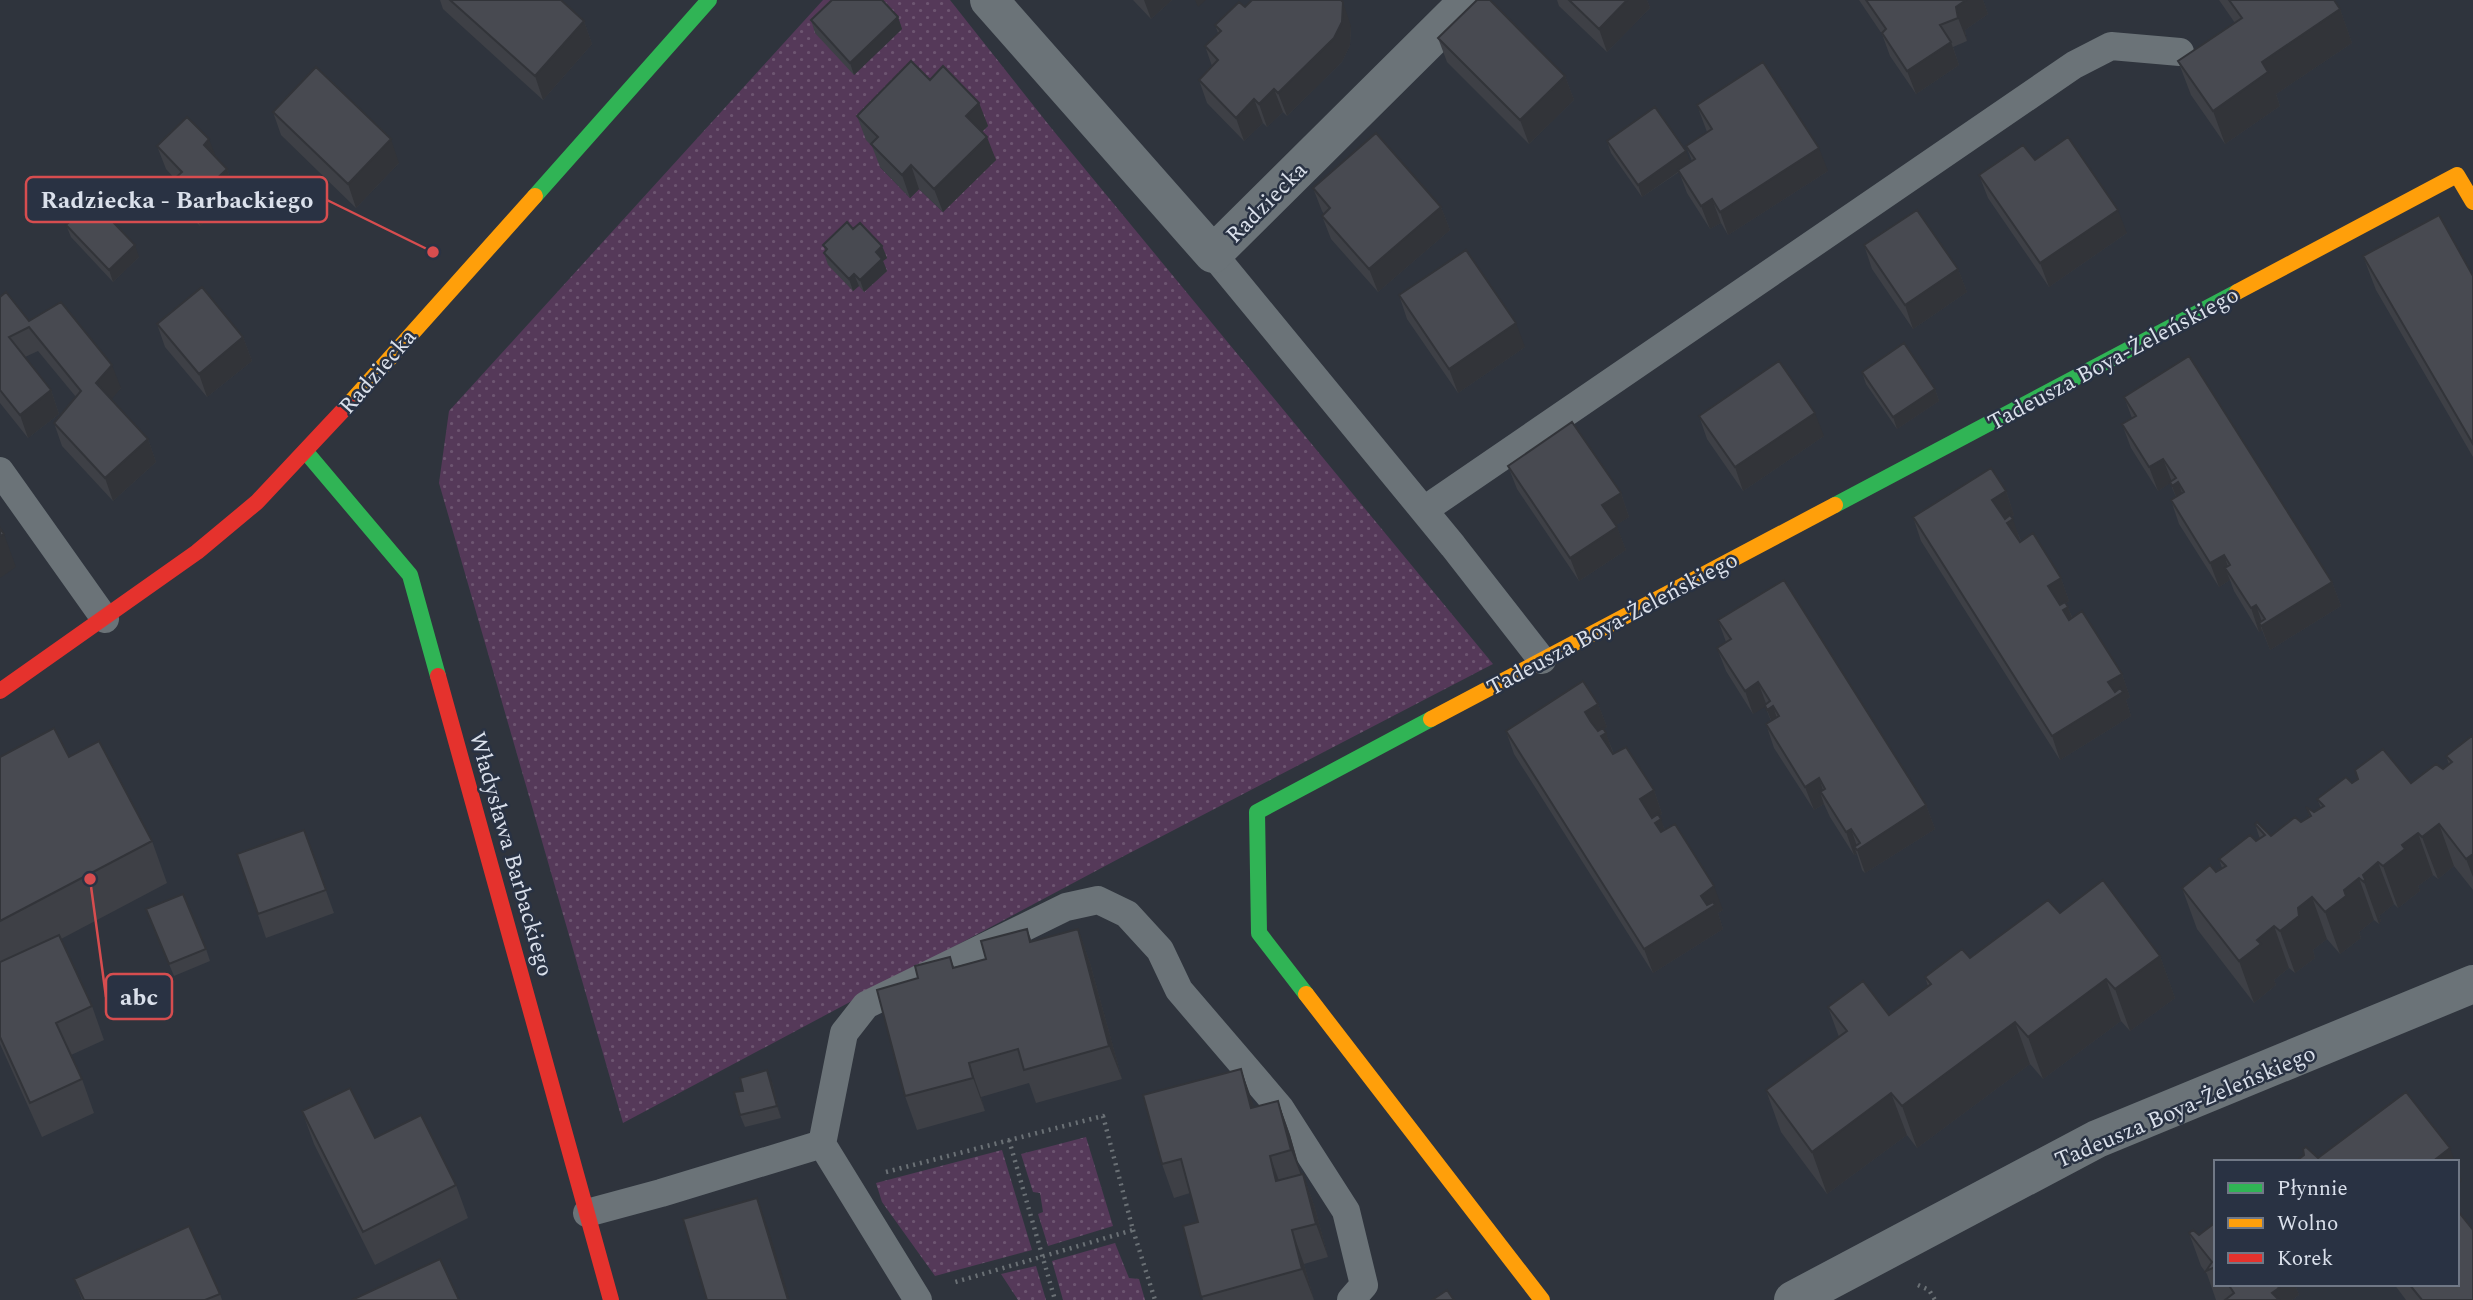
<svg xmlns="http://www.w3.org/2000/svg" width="2473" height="1300" viewBox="0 0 2473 1300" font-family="Spectral,serif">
  <defs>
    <pattern id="green-dots" width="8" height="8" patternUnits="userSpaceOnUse" patternTransform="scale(1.75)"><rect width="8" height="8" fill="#553959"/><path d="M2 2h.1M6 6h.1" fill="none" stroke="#6d5571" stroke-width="1.8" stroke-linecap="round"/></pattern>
  </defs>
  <rect width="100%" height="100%" fill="#2f343d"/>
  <!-- green -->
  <path fill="url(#green-dots)" fill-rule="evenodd" d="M823,0H950L1052,129L1493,664L1122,857L623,1123L439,483L449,411ZM987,126L974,139L943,212L919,189L910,198L880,167L887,160Z
    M1086,1137L1113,1226L1048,1246L1038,1214L1043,1212L1040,1193L1033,1192L1021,1154Z
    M1002,1150L1032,1250L935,1276L882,1202L876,1183Z
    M1115,1243L1129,1278L1139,1279L1145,1300H1063L1052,1261Z
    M1036,1266L1046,1300H1018L1001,1274Z"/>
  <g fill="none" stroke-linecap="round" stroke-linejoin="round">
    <!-- path -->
    <path stroke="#6a7075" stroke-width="4.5" stroke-dasharray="2 5" stroke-linecap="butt" d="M1009,1140L1055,1300
      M886,1172L1103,1116L1133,1230L952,1283
      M1133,1230L1155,1300
      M1918,1285L1929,1290L1935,1300"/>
    <!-- lane -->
    <path stroke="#6b7378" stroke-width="28" d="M1213,254L1453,546L1542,660
      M0,471L105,619
      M1424,510L2074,65L2111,46L2180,52
      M822,1144L918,1300
      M587,1213L661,1193L822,1144L844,1033L866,1005L1066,907L1098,900L1127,914L1160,950L1179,990L1280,1108L1346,1211L1364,1285L1351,1300"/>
    <!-- street -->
    <path stroke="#6b7378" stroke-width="38" d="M989,0L1213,254L1469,0
      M1793,1300L2097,1139L2473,984"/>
    <!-- fast -->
    <path stroke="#30b455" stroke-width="16" d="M535,196L709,0
      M306,452L410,575L438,676
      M1835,505L2237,292
      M1306,994L1259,933L1257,812L1431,719"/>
    <!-- slow -->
    <path stroke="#ff9f0a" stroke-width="16" d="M2237,292L2457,175L2473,202
      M348,405L535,196
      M1431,719L1835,505
      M1306,994L1542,1300"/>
    <!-- jam -->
    <path stroke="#e5322d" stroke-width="16" d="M438,676L611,1300
      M0,691L197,552L257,502L348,405"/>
  </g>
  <!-- wall -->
  <path fill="#3e4046" d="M440,0H561L584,21L592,44L543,100L443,9Z
    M1133,0H1172L1151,19Z
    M1557,0H1647L1650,8L1607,52L1559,6Z
    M1859,0H1983L1988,14L1965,30L1967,41L1953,47L1959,65L1916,94L1890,56L1882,34Z
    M2219,0H2334L2340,9L2352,43L2276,94L2280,106L2225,144L2191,95L2178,61L2235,23Z
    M1245,7L1351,26L1350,45L1342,62L1287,116L1283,112L1267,127L1263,123L1244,141L1207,103L1199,80L1212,66L1205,46L1218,33L1215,25Z
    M898,17L902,29L854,75L815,33L811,20Z
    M1438,38L1565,76L1574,100L1529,144L1447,62Z
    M930,80L979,103L988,126L982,132L996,160L943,212L919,189L910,198L880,167L872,146L866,140L857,116Z
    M1697,105L1828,171L1728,235L1721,223L1710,229L1687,193L1679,172L1642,197L1611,153L1607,141L1690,162L1692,161L1686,146L1707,132Z
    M273,112L399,163L356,208L281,135Z
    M157,146L216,157L227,169L235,192L200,226L180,205L171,182L175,179L166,169Z
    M2035,160L2127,233L2049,287L1988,198L1979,175Z
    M1313,188L1441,207L1450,230L1378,292L1331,239L1322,216L1324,214L1322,211Z
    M66,225L139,257L113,282L71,237Z
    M853,229L882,246L887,258L883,261L887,271L864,292L859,286L853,291L828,265L824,253L826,251L823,245Z
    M1864,245L1958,269L1967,292L1913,329L1872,269Z
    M2363,256L2473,276V457L2376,290Z
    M1399,295L1525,347L1458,393L1407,319Z
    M0,297L29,321L121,388L111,399L148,439L156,462L113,501L62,446L54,423L76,397L38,351L25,357L51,390L59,414L28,438L0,403Z
    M157,324L243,337L252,361L207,397L165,347Z
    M1862,372L1935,389L1939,401L1897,429L1866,384Z
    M2124,397L2332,582L2341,606L2270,650L2262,630L2259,632L2234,591L2230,580L2219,587L2179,524L2171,500L2176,497L2170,483L2158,491L2131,448L2122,424L2132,418Z
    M1699,416L1824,436L1743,491L1707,439Z
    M1508,466L1621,493L1629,517L1616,525L1626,550L1579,581L1517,489Z
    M2006,491L2014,515L2011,517L2021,541L2061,578L2069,601L2066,603L2072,617L2122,674L2130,697L2126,700L2131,716L2060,760L1921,541L1913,517Z
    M1718,620L1926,805L1935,829L1865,873L1862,870L1857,854L1854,855L1830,817L1824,804L1814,810L1774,748L1766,724L1771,721L1765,706L1753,714L1726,671L1717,648L1726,642Z
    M1598,704L1607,727L1604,729L1614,754L1654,790L1662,814L1659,816L1665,830L1723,910L1718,913L1723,929L1653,973L1514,754L1506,731Z
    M2473,735V890L2454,866L2438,879L2433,875L2418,886L2420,891L2398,908L2394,904L2379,916L2381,921L2379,924L2374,920L2359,932L2361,938L2340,954L2327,939L2313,950L2315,958L2295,973L2289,968L2274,980L2276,985L2254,1003L2197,929L2182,888L2222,868L2219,859L2260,839L2255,824L2271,836L2301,822L2310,817L2306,807L2314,812L2321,808L2317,799L2352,783H2411L2443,769L2449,764L2446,756Z
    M0,757H69L152,841L167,883L61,939L92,1006L104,1040L71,1055L82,1079L94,1113L42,1137L0,1044Z
    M304,830L334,913L266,938L237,854Z
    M146,909L206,949L210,961L174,976Z
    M2060,913L2160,956L2175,998L2130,1031L2121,1021L2043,1079L2030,1064L1917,1148L1907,1135L1827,1194L1781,1132L1766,1090L1839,1037L1828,1007L1889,1015L1928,986L1925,977L1970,958Z
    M1027,929L1032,942L1078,929L1090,963L1122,1079L1036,1103L1029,1083L981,1097L985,1111L917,1130L905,1096L918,978L950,957L954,967L986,959Z
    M1241,1069L1254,1108L1278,1101L1290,1135L1301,1175L1303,1174L1315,1208L1328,1257L1304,1264L1314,1300H1203L1183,1226L1198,1222L1190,1193L1174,1198L1162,1164Z
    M772,1082L781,1118L745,1127L740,1115L743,1091Z
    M302,1111L375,1138L456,1185L468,1218L375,1265L314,1144Z
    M2216,1222V1284H2300L2296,1287L2299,1295L2292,1300H2216L2207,1274L2201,1266L2189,1233L2199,1235Z
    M74,1279L220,1294L222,1300H82Z
    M2394,1284H2457L2473,1300H2406Z"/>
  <!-- shaded-wall -->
  <path fill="#323439" d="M1144,0H1172L1151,19Z
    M1195,0H1206L1198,7Z
    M1627,0H1647L1650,8L1607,52L1599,29Z
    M1966,0H1983L1988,14L1965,30L1967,41L1958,18L1956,7Z
    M1343,2L1351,26L1350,45L1342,62L1287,116L1278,93Z
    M2340,9L2352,43L2276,94L2280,106L2225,144L2213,111L2262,62Z
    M898,17L902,29L854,75L850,63Z
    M584,21L592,44L543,100L535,76Z
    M1951,42L1959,65L1916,94L1907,71Z
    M1565,76L1574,100L1529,144L1520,120Z
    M1274,89L1283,112L1267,127L1259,104Z
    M1254,99L1263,123L1244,141L1236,118Z
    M979,103L988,126L974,139L966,116Z
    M987,137L996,160L943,212L934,189Z
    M209,139L218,162L204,145Z
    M391,139L399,163L356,208L348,184Z
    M1819,148L1828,171L1728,235L1720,212Z
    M1686,151L1691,163L1642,197L1638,185Z
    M911,165L919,189L910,198L902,175Z
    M227,169L235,192L200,226L192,202Z
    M1712,199L1721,223L1710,229L1701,206Z
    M1441,207L1450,230L1378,292L1369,269Z
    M2118,210L2127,233L2049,287L2040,263Z
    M135,245L139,257L113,282L109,270Z
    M882,246L887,258L883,261L887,271L864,292L860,280L876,252Z
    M1958,269L1967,292L1913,329L1905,305Z
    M854,274L859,286L853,291L849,279Z
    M1516,323L1525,347L1458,393L1449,369Z
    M243,337L252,361L207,397L199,374Z
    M112,365L121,388L105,407L96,383Z
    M1935,389L1939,401L1897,429L1893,417Z
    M51,390L59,414L28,438L20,415Z
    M1815,413L1824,436L1743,491L1735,467Z
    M148,439L156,462L113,501L105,478Z
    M2163,459L2172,482L2158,491L2149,467Z
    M2178,482L2187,506L2181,510L2172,486Z
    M2006,491L2014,515L2001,523L1992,500Z
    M1621,493L1629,517L1610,529L1602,505Z
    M2013,519L2021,543L2007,523Z
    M1617,527L1626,550L1579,581L1570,558Z
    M4,534L16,567L0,578V536Z
    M2224,555L2232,578L2225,568L2230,580L2219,587L2210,563Z
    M2061,578L2069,601L2056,609L2048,586Z
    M2332,582L2341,606L2270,650L2261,626L2259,623L2262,630L2259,632L2251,608L2256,605L2263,625Z
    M2068,607L2076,630L2063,610Z
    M2122,674L2130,697L2126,700L2131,716L2060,760L2052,736L2108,682Z
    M1758,682L1767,706L1753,714L1745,691Z
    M1598,704L1607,727L1594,736L1585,712Z
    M1773,706L1781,730L1776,733L1767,710Z
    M1606,733L1614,756L1601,736Z
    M1819,778L1827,802L1820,792L1824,804L1814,810L1805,787Z
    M1654,790L1662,814L1649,822L1640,799Z
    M1926,805L1935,829L1865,873L1857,850L1854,847L1857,854L1854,855L1846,832L1851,829L1858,849Z
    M1661,819L1669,843L1663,846L1655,823Z
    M2439,824L2454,866L2438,879L2422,837Z
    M2418,833L2433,875L2418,886L2420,891L2398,908L2383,866L2402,845Z
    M2473,854V877L2466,859Z
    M2378,862L2394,904L2379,916L2381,921L2379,924L2364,882L2363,875Z
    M2359,878L2374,920L2359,932L2361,938L2340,954L2325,912L2344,890Z
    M1714,886L1723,910L1718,913L1723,929L1653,973L1644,949L1701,896Z
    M2312,897L2327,939L2313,950L2315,958L2295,973L2280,931L2298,908Z
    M2274,926L2289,968L2274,980L2276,985L2254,1003L2239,961L2257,940Z
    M1078,929L1090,963L1122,1079L1109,1046Z
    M2160,956L2175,998L2130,1031L2115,989Z
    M2106,979L2121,1021L2043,1079L2028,1037Z
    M2015,1022L2030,1064L1917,1148L1902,1106Z
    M969,1063L981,1097L985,1111L973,1078Z
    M1241,1069L1253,1103L1263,1142L1251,1108Z
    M767,1070L772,1082L781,1118L777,1106Z
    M1891,1093L1907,1135L1827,1194L1812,1152Z
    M1278,1101L1290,1135L1304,1183L1291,1150Z
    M2450,1148L2455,1162H2432Z
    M1270,1156L1282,1189L1276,1181Z
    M2457,1169L2462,1181L2457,1185Z
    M1303,1174L1315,1208L1328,1257L1316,1224Z
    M757,1198L769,1231L790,1300H788Z
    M1292,1230L1304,1264L1314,1300L1302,1269Z
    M2272,1284H2300L2296,1287L2299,1295L2292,1300H2275L2272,1293Z"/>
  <!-- building -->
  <path fill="#484a51" stroke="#323439" stroke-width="2" d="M450,0H561L584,21L535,76Z
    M832,0H882L898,17L850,63L811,20Z
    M1252,0H1341L1343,2L1342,22L1334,38L1278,93L1274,89L1259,104L1254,99L1236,118L1199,80L1218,60L1205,46L1221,31L1215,25L1239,2L1245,7Z
    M1477,0H1490L1565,76L1520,120L1438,38Z
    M1569,0H1627L1599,29Z
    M1866,0H1966L1956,7L1958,18L1940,25L1951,42L1907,71L1882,33L1886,29Z
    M2229,0H2334L2340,9L2262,62L2268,72L2213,111L2178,61L2242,18Z
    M911,61L930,80L943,66L979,103L966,116L987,137L934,189L911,165L902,175L871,144L878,137L857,116Z
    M1763,62L1819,148L1720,212L1712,199L1701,206L1678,170L1695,159L1686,146L1712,129L1697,105Z
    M316,67L391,139L348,184L273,112Z
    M1655,107L1686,151L1638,185L1607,141Z
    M187,117L209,139L204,145L227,169L192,202L171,182L182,172L157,146Z
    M1376,133L1441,207L1369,269L1322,216L1330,208L1313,188Z
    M2068,137L2118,210L2040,263L1979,175L2023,145L2035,160Z
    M92,200L135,245L109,270L66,225Z
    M1917,210L1958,269L1905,305L1864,245Z
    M2439,215L2473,276V444L2363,256Z
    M847,222L853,229L860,223L882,246L876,252L882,259L860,280L854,274L849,279L824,253L827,249L823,245Z
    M1466,250L1516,323L1449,369L1399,295Z
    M202,287L243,337L199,374L157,324Z
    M6,292L29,321L61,302L112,365L96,383L148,439L105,478L54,423L81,391L29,327L9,337L51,390L20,415L0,390V297Z
    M1904,343L1935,389L1893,417L1862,372Z
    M2189,356L2332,582L2261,626L2259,623L2265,619L2256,605L2251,608L2225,568L2230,565L2224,555L2210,563L2171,500L2184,492L2178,482L2172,486L2170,482L2176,478L2163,459L2149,467L2122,424L2136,416L2124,397Z
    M1779,361L1815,413L1735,467L1699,416Z
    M1572,422L1621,493L1602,505L1617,527L1570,558L1508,466Z
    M1991,468L2006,491L1992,500L2005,519L2010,515L2013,519L2007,523L2020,542L2033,533L2061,578L2048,586L2060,605L2065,602L2068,607L2063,610L2069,620L2082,611L2122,674L2108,682L2115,692L2120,688L2123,692L2052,736L1913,517Z
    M0,528L4,534L0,536Z
    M1784,580L1926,805L1857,850L1854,847L1860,843L1851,829L1846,832L1822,794L1820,792L1825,789L1819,778L1805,787L1766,724L1779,716L1773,706L1767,710L1766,708L1765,705L1770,701L1758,682L1745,691L1717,648L1731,639L1718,620Z
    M1583,681L1598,704L1585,712L1591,722L1598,731L1603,728L1606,733L1601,736L1613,754L1626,747L1654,790L1640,799L1652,818L1658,814L1661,819L1655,823L1661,832L1675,824L1714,886L1701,896L1707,905L1713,902L1715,905L1644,949L1506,731Z
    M54,728L69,757L99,741L152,841L0,921V757Z
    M2473,735V854L2466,859L2439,824L2422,837L2418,833L2402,845L2405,849L2383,866L2378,862L2363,875L2365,879L2364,882L2359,878L2344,890L2346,896L2325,912L2312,897L2298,908L2299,916L2280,931L2274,926L2257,940L2261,944L2239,961L2182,888L2210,865L2216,872L2226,866L2219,859L2250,835L2256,841L2265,835L2255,824L2257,822L2271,836L2295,817L2301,822L2311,816L2306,807L2314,812L2324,806L2317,799L2346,777L2352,783L2358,779L2355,770L2383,749L2411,783L2436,764L2443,769L2452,762L2446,756Z
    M304,830L326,890L258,914L237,854Z
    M2103,880L2160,956L2115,989L2106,979L2028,1037L2015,1022L1902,1106L1891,1093L1812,1152L1766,1090L1847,1031L1828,1007L1863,981L1889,1015L1931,984L1925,977L1962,949L1970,958L2048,900L2060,913Z
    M183,894L206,949L169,964L146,909Z
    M1027,929L1030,942L1078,929L1109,1046L1024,1070L1018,1049L969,1063L973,1078L905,1096L877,990L918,978L915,966L950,957L953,968L986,959L981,941Z
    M59,935L92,1006L56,1023L82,1079L30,1103L0,1037V962Z
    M1241,1069L1251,1108L1278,1101L1291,1150L1270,1156L1276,1181L1303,1174L1316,1224L1292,1230L1302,1269L1201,1297L1183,1226L1198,1222L1181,1159L1162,1164L1143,1095Z
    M767,1070L777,1106L740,1115L734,1092L743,1091L740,1078Z
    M350,1088L375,1138L421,1115L456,1185L363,1232L302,1111Z
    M2406,1092L2450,1148L2432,1162H2295L2304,1155L2303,1149L2306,1147L2318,1158Z
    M757,1198L788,1300H707L683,1219Z
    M2457,1210L2473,1230V1300H2422L2409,1284H2457Z
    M2216,1222V1269L2215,1267L2206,1271L2212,1262L2189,1233L2193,1230L2199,1235Z
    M189,1226L220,1294L205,1300H84L74,1279Z
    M440,1259L459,1300H352Z
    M2228,1284H2276L2279,1288L2272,1293L2279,1300H2225L2234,1293Z
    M1447,1290L1454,1300H1432Z"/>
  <g text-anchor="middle" stroke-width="5" stroke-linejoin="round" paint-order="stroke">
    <!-- street labels -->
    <g font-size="23" fill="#dae0eb" stroke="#293243">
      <text transform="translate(1266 202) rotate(-45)" y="8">Radziecka</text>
      <text transform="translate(2113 358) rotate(-28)" y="8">Tadeusza Boya-Żeleńskiego</text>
      <text transform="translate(377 371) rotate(-49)" y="8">Radziecka</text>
      <text transform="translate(1612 623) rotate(-28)" y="8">Tadeusza Boya-Żeleńskiego</text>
      <text transform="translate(512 854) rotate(74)" y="8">Władysława Barbackiego</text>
      <text transform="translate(2185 1106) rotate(-23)" y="8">Tadeusza Boya-Żeleńskiego</text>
    </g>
  </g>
  <!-- callouts -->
  <path fill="none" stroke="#d74d4f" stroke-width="2.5" d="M433 252L327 200M90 879L106 997"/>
  <g fill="#d74d4f" stroke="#293243" stroke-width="2.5">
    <circle cx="433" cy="252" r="7"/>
    <circle cx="90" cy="879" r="7"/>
  </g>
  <g fill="#293243" stroke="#d74d4f" stroke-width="2.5">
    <rect x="26" y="177" width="301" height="45" rx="7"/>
    <rect x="106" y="974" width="66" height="45" rx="7"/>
  </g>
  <g font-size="24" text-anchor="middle" font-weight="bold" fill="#dae0eb">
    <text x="177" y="208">Radziecka - Barbackiego</text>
    <text x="139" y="1005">abc</text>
  </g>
  <!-- legend -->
  <rect x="2214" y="1160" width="245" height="126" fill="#293243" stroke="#707886" stroke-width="2"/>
  <rect x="2228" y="1183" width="35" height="10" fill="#30b455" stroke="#707886" stroke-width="2"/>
  <text x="2277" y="1195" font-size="21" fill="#dae0eb">Płynnie</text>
  <rect x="2228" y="1218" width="35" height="10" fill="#ff9f0a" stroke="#707886" stroke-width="2"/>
  <text x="2277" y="1230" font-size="21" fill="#dae0eb">Wolno</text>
  <rect x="2228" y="1253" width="35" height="10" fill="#e5322d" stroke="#707886" stroke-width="2"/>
  <text x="2277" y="1265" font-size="21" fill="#dae0eb">Korek</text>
</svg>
